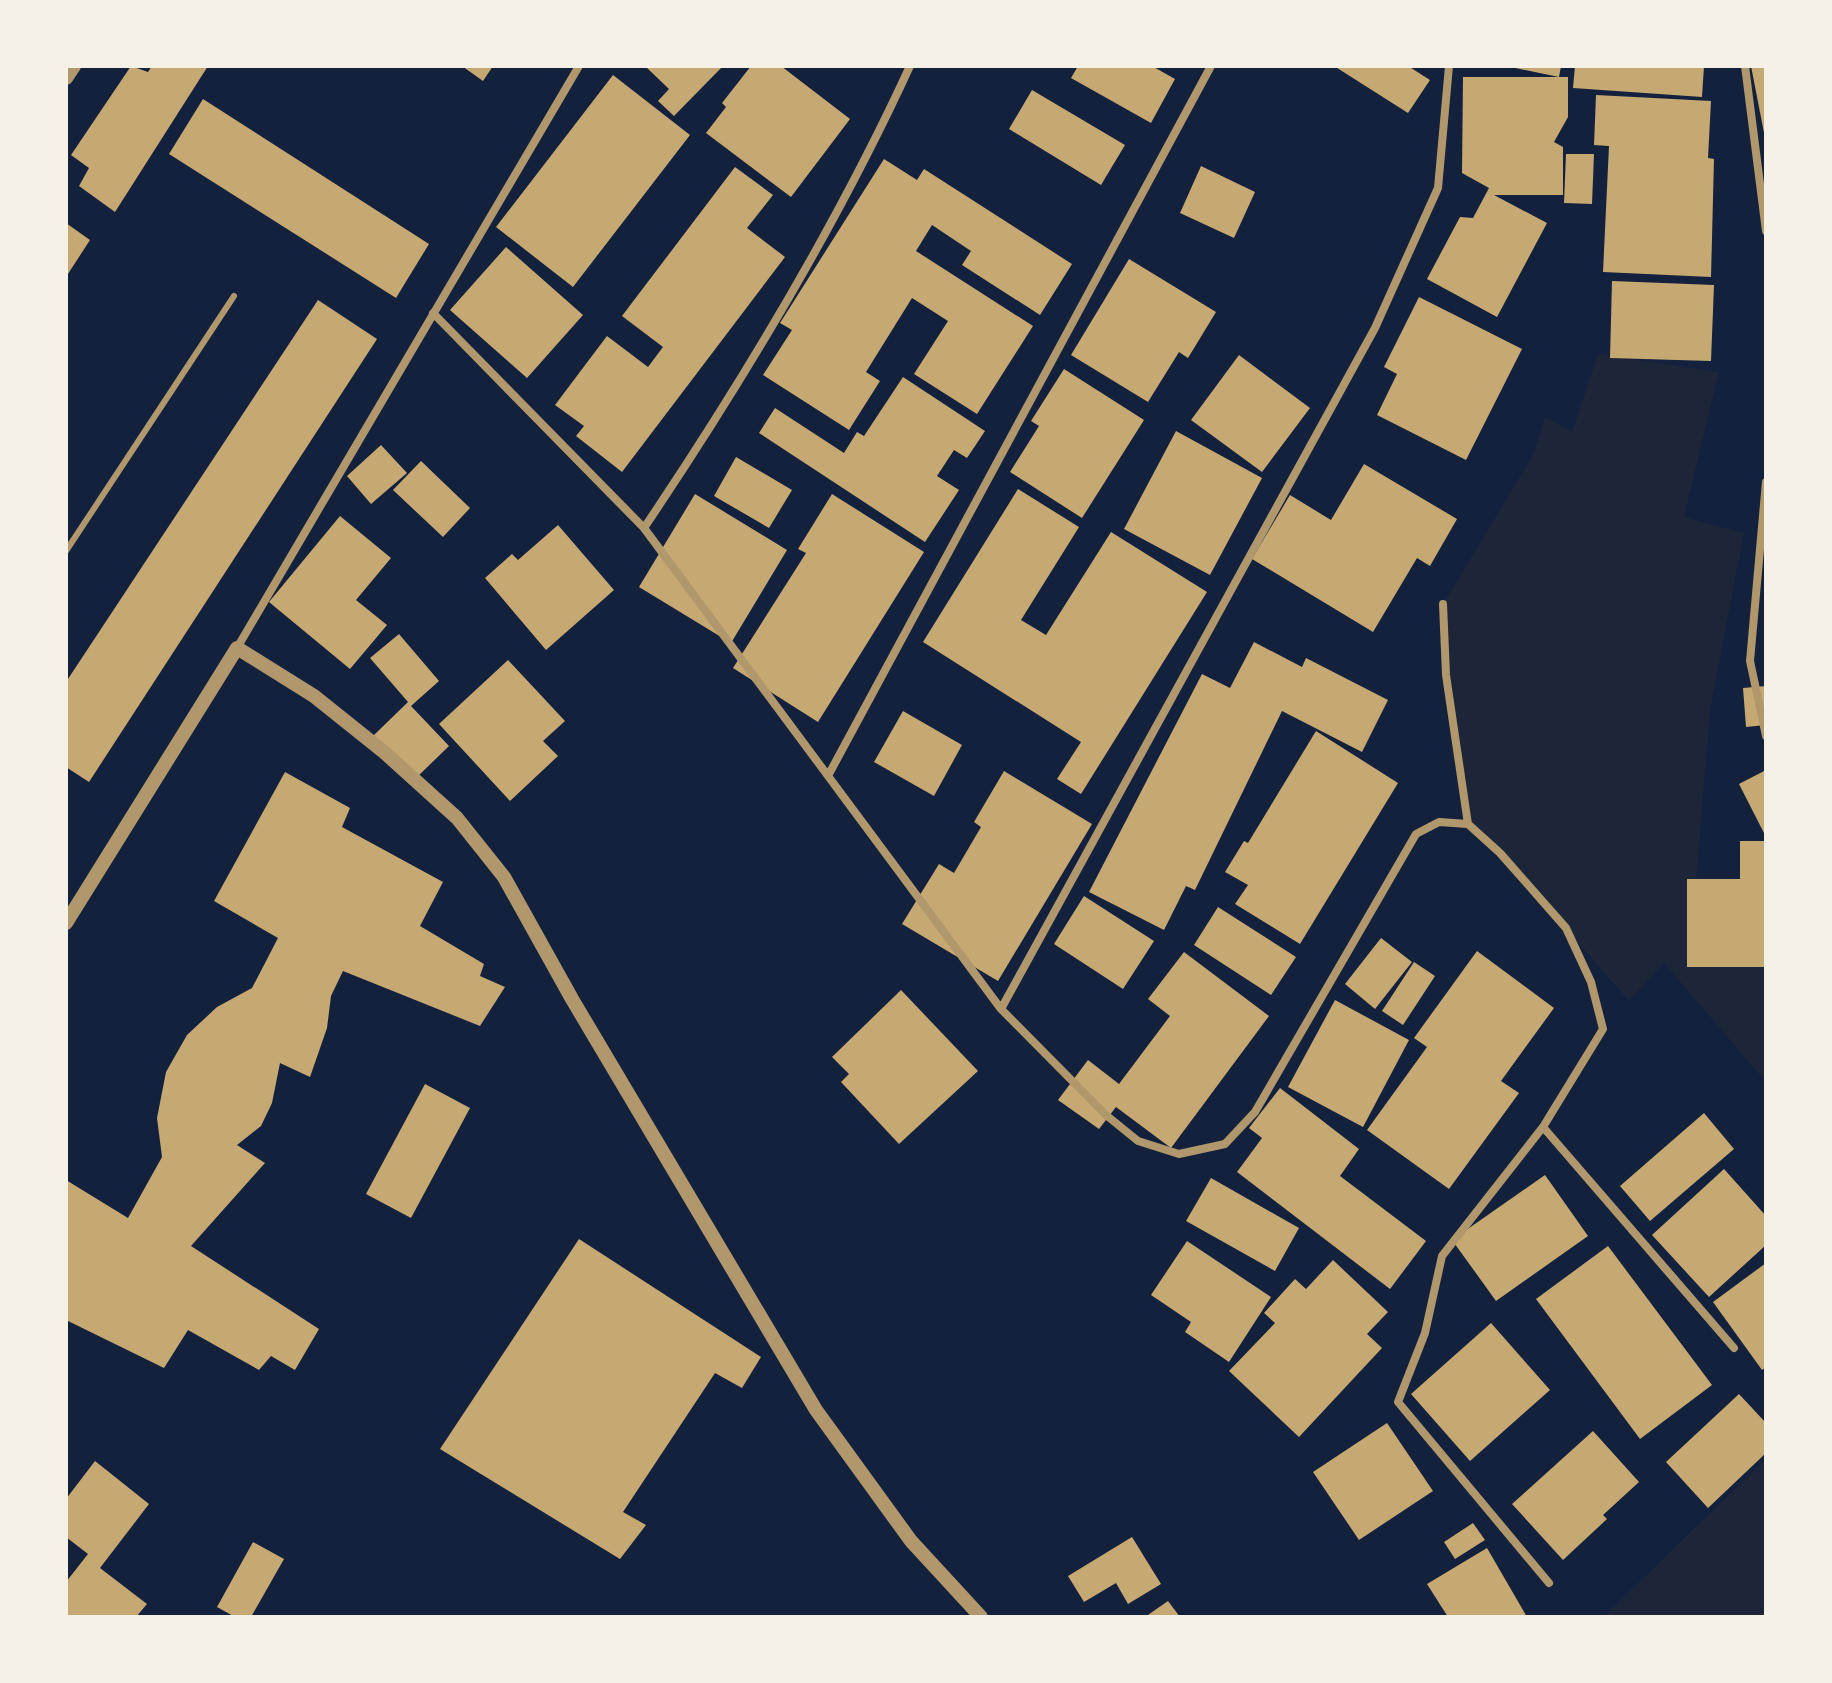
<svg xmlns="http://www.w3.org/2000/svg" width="1832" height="1683" viewBox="0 0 1832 1683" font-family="Arial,sans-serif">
  <rect width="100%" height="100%" fill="#14213d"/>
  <!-- green -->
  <path fill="#1d2539" d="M1598,354L1719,372L1684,517L1744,533L1710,710L1690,956L1766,959V1082L1664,963L1629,1001L1500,853L1468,824L1446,675L1443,604L1533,455L1545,417L1572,432Z
    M1766,1459V1617H1603Z"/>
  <!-- building -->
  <path fill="#c6a872" d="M131,66L148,72L152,66H208L115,212L79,186L89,168L71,155Z
    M462,66H493L483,81Z
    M645,66H723L674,116L658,101L669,89Z
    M751,66H781L850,119L791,197L706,133L726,107L722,103Z
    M1078,66H1152L1175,79L1151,123L1071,78Z
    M1334,66H1408L1430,80L1408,113Z
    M1506,66H1561L1559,77Z
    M1575,66H1704L1702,97L1573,88Z
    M1751,66H1766V137L1765,138Z
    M613,75L690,135L573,287L496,227Z
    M1463,77H1568V117L1554,142L1563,147V195H1494L1547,223L1497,317L1427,279L1460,217L1473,218L1489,188L1462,173Z
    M1032,90L1125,145L1101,185L1009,129Z
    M1596,95L1711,101L1708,158L1714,159L1711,277L1603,272L1609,146L1594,145Z
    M203,99L429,244L396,298L169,154Z
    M1566,154H1594L1592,204L1564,203Z
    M884,159L917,180L924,169L1072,264L1040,315L962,265L971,251L932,225L916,251L1033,326L977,414L914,374L948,321L912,298L866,372L880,381L849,430L763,375L792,330L780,323Z
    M1201,166L1255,192L1234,238L1180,213Z
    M735,167L773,195L747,228L785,257L622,472L576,436L584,426L555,405L607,336L648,367L663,347L622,316Z
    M66,223L90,240L66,277Z
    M506,247L583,315L527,378L450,310Z
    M1129,259L1216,312L1188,358L1179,352L1148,402L1071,355Z
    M1612,281L1714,285L1711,361L1610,358Z
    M1419,297L1522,349L1466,460L1377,415L1397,374L1384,367Z
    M318,300L377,339L89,782L66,767V682Z
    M1239,355L1310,408L1262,472L1191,420Z
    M1064,369L1144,420L1082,518L1010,472L1039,426L1031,421Z
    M903,377L985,431L967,458L954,450L937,476L959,490L925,542L759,433L775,408L844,453L857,432L864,436Z
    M1176,431L1262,478L1210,575L1124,529Z
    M381,445L407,473L371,504L347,476Z
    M736,457L792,490L769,528L714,496Z
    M421,461L470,508L443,537L393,490Z
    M1364,464L1457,519L1430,566L1417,558L1373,632L1252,559L1290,495L1331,520Z
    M1018,489L1079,527L1021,620L1046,635L1111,532L1207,592L1081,794L1057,779L1081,742L923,642Z
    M695,494L787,550L731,643L639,587Z
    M832,494L924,552L818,722L733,668L806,553L798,549Z
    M340,516L391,558L356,600L387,625L350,669L269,602Z
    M558,525L614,590L546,650L485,578L512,554L518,560Z
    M399,634L439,681L411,706L449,746L415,779L373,736L408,702L370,658Z
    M1254,642L1302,667L1306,658L1388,700L1362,752L1282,711L1195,890L1186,886L1164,930L1089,892L1202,674L1230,688Z
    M508,660L565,721L543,741L558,756L510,801L439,724Z
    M1766,686V725L1746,727L1743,688Z
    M903,711L962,745L934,796L874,762Z
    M1316,731L1398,783L1300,944L1235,904L1248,885L1225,872L1244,841L1248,843Z
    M1766,770V837L1739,784Z
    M1004,771L1092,824L998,981L902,924L939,864L954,873L981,827L974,822Z
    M285,772L350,808L342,827L443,882L420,926L484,964L480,976L505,987L480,1026L343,971L331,996L327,1028L310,1077L280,1063L272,1103L261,1126L237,1145L265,1163L191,1246L319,1329L295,1370L271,1356L259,1370L188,1330L164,1368L66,1320V1180L128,1218L162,1157L157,1118L166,1072L187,1035L217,1007L252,988L278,938L214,901Z
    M1740,841H1766V967H1687V879H1740Z
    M1084,896L1154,941L1123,989L1054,944Z
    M1218,907L1296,957L1271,995L1194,945Z
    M1381,938L1412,962L1375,1009L1345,984Z
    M1477,951L1554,1008L1501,1081L1519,1093L1449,1189L1367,1130L1427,1047L1414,1038Z
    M1184,952L1269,1016L1171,1148L1116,1107L1099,1129L1058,1100L1088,1060L1119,1084L1170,1016L1148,999Z
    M1414,962L1435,976L1403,1025L1382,1011Z
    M901,990L978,1071L899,1144L841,1082L849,1074L832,1057Z
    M1335,1000L1409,1040L1363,1127L1288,1087Z
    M425,1084L470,1108L411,1218L366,1194Z
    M1280,1088L1359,1149L1340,1176L1426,1241L1390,1289L1237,1172L1262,1138L1249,1128Z
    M1704,1113L1734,1149L1650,1221L1620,1186Z
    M1724,1169L1766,1216V1245L1709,1297L1652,1235Z
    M1545,1175L1588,1236L1496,1301L1452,1240Z
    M1211,1178L1299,1228L1275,1271L1186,1221Z
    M579,1239L761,1357L742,1388L715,1373L623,1512L646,1525L620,1559L440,1449Z
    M1187,1241L1271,1297L1229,1362L1185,1332L1191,1322L1151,1295Z
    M1608,1246L1712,1385L1640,1439L1536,1299Z
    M1333,1260L1388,1312L1367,1334L1382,1348L1299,1437L1229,1371L1275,1323L1264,1313L1295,1279L1306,1289Z
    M1766,1263V1367L1762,1370L1713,1302Z
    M1491,1323L1550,1390L1470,1461L1411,1394Z
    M1739,1394L1766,1423V1453L1708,1508L1666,1462Z
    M1387,1423L1433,1491L1359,1540L1313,1472Z
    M1593,1431L1639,1482L1603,1515L1607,1519L1563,1560L1512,1504Z
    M95,1461L149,1504L100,1568L147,1604L136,1617H66V1582L88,1554L66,1537V1499Z
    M1473,1523L1485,1540L1455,1559L1444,1542Z
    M1132,1537L1161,1584L1128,1604L1116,1583L1084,1602L1068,1576Z
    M253,1542L284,1559L251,1617H235L217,1607Z
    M1487,1548L1527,1617H1448L1427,1584Z
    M1168,1601L1180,1617H1145Z"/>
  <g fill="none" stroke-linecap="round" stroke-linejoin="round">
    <!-- service -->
    <path stroke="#b1986c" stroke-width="6" d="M66,551L234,296"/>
    <!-- minor -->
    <path stroke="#b1986c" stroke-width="8" d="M1745,66L1766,231
      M433,313L644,528L1001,1009L1106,1115L1138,1141L1179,1154L1225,1144L1255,1112L1416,834L1439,822L1468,824L1500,853L1566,928L1591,982L1603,1029L1543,1127L1442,1256L1425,1333L1398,1402L1549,1583
      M1766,482L1750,661L1766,736
      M644,528C743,381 836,227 910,66
      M1443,604L1446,675L1468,824
      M237,648L579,66
      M829,774L1211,66
      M1001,1009L1375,328L1438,188L1449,66
      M1543,1127L1734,1348"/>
    <!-- tertiary -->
    <path stroke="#b1986c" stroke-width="14" d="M66,78L74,66
      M66,923L237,648L314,696L384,752L457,818L504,877L572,999L816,1410L911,1541L981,1617"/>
  </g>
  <!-- border -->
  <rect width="1832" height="1683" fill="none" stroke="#f6f1e7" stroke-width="136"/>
</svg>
